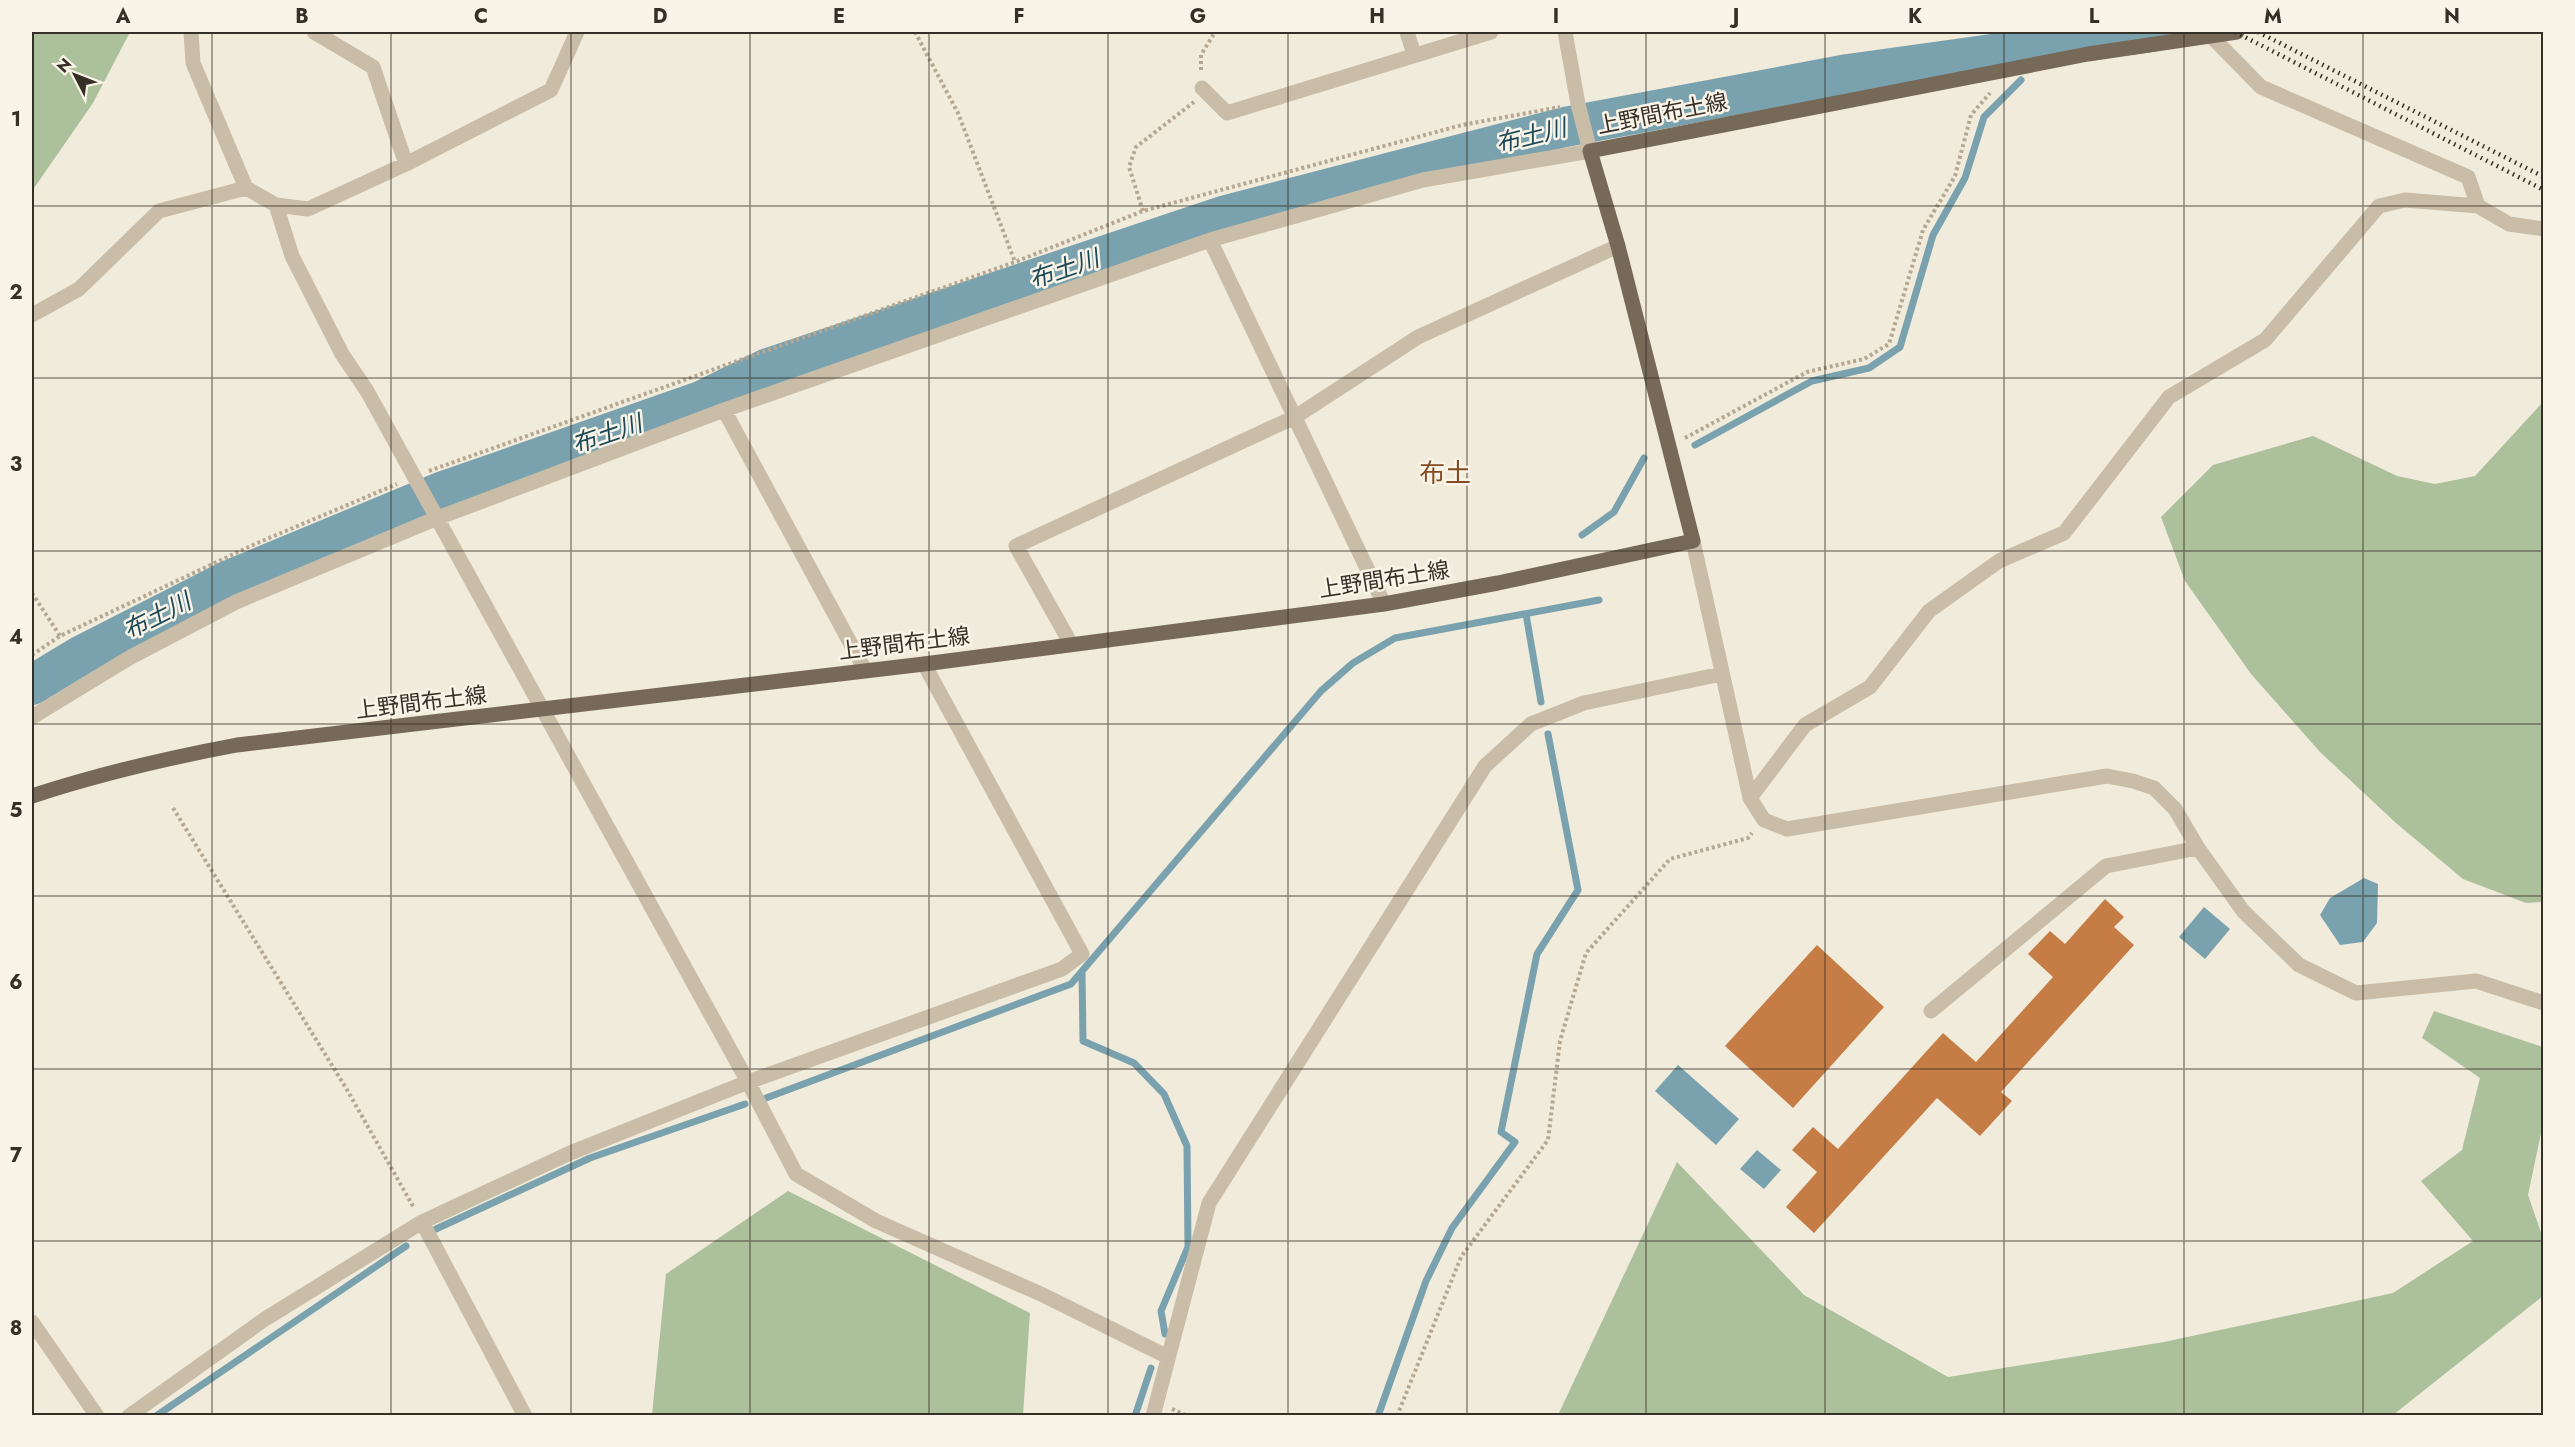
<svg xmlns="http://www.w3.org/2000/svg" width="2575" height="1447" viewBox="0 0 2575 1447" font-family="Jost,'Noto Sans JP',sans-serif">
  <rect width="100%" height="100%" fill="#f1ebdb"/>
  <!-- green -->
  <path fill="#acc09b" d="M32,32H130L93,103L32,191Z
    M2543,402L2544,902L2526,903L2463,879L2396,823L2320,752L2251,674L2185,581L2161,517L2213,465L2313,436L2397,476L2435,484L2475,476Z
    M2434,1011L2543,1047V1124L2528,1195L2543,1238V1296L2393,1415H1558L1677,1162L1804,1295L1948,1377L2164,1342L2393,1293L2473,1241L2421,1181L2462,1150L2480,1078L2422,1038Z
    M788,1191L1030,1313L1023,1415H652L666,1274Z"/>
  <!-- water -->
  <path fill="#7aa2ae" d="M2364,878L2378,884L2377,923L2363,942L2340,945L2320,915L2330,898Z
    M2204,907L2230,929L2205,959L2179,937Z
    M1678,1065L1739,1119L1716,1145L1655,1091Z
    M1757,1150L1781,1170L1764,1189L1740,1169Z"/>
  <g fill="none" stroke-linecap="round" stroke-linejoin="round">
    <!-- stream -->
    <path stroke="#7aa2ae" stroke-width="7" d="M1695,445L1812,381L1869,368L1900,347L1933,235L1965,178L1984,117L2021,80
      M1582,535L1614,512L1644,458
      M1526,614L1541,702
      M1082,972L1083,1041L1134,1063L1164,1094L1187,1146L1188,1247L1161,1311L1165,1334
      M766,1098L1071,984L1321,691L1353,663L1395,638L1599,600
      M436,1229L590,1158L745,1104
      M156,1416L406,1246
      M1135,1416L1151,1368
      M1378,1416L1426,1281L1452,1228L1515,1142L1501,1132L1537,954L1578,890L1548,734"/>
    <!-- river -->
    <path stroke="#7aa2ae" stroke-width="40" d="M32,685L80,656L227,581L441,492L701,401L768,368L1226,215L1565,127L1848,74L2151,32"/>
  </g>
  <!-- building -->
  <path fill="#c57d45" d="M2105,899L2124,917L2114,927L2134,945L2001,1092L2012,1101L1980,1136L1937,1098L1814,1233L1786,1207L1817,1172L1792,1150L1813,1127L1838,1149L1943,1033L1976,1062L2053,977L2028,954L2050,931L2065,944Z
    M1817,945L1884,1007L1793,1108L1725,1046Z"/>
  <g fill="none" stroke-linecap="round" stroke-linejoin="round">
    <!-- path -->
    <path stroke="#b5a791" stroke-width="4" stroke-dasharray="3 3" stroke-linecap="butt" d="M915,32L958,113L1015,262
      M1201,70V55L1215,32
      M1143,211L1129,167L1136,147L1194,102
      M1685,438L1807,372L1864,359L1889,344L1923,230L1955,176L1971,115L1990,93
      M429,471L1015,262L1143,211L1462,125L1560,107
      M32,593L60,636
      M32,655L60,636L255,544L397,484
      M173,808L346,1088L414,1208
      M1172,1409L1188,1416
      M1397,1416L1461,1257L1548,1140L1560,1041L1586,953L1670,859L1748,838L1752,833"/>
    <!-- minor -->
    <path stroke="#c9bda7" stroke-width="15" d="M191,32L193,63L246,188
      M314,32L373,67L406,164
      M1407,32L1414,55
      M2211,36L2261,87L2468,177L2478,206
      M1202,88L1227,113L1491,32
      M276,205L292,256L342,354L367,391L748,1082L796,1174L876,1221L1043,1295L1168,1357
      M1210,240L1384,604
      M32,315L79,289L159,211L246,188L276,205L308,209L406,164L551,90L577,32
      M724,410L865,670
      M1693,541L1750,798L1764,820L1787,829L2107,776L2133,781L2154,788L2175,809L2198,848L2243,911L2299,965L2356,993L2476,981L2544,1003
      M1071,644L1016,546L1295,417L1418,337L1618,246
      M32,717L129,658L236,602L435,519L724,410L1210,240L1423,180L1590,151L1578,104L1565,32
      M1750,798L1805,725L1870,687L1929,611L1999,561L2064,533L2169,397L2265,340L2379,206L2405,200L2478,206L2509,224L2544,229
      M1931,1011L2106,866L2198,848
      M422,1222L525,1416
      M32,1322L97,1416
      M129,1416L265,1319L422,1222L570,1153L748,1082L1062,969L1082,954L924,664
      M1153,1416L1209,1203L1485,766L1531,724L1584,703L1721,674"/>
    <!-- major -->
    <path stroke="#776958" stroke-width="15" d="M32,796C99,774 167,758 237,745L924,664L1384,604L1498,583L1693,541L1618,246L1590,151L2088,54L2237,32"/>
    <!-- rail -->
    <path stroke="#362f27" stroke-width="4.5" stroke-dasharray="1.5 4.5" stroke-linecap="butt" d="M2235,32L2544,190
      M2258,32L2544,177"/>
  </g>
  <!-- grid -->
  <path fill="none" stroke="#362f27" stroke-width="1.5" stroke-opacity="0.55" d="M212,32V1416M391,32V1416M571,32V1416M750,32V1416M929,32V1416M1108,32V1416M1288,32V1416M1467,32V1416M1646,32V1416M1825,32V1416M2004,32V1416M2184,32V1416M2363,32V1416M32,206H2544M32,378H2544M32,551H2544M32,724H2544M32,896H2544M32,1069H2544M32,1241H2544"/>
  <g text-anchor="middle" stroke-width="5" stroke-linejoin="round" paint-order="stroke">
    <!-- street labels -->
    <g font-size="22" fill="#362f27" stroke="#f9f4e7">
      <text transform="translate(1662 113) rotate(-11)" y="8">上野間布土線</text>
      <text transform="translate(1384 579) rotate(-9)" y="8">上野間布土線</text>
      <text transform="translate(904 643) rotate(-7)" y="8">上野間布土線</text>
      <text transform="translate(421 702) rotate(-7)" y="8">上野間布土線</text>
    </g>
    <!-- water labels -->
    <g font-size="24" font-style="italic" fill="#1d4857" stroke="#f9f4e7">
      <text transform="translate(1531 136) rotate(-14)" y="8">布土川</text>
      <text transform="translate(1064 269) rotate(-19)" y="8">布土川</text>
      <text transform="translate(607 434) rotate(-19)" y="8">布土川</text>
      <text transform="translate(157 616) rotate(-27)" y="8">布土川</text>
    </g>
    <!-- quarter labels -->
    <g font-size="26" fill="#844c21" stroke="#f9f4e7">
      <text x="1445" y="482">布土</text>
    </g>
  </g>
  <!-- border -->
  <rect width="2575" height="1447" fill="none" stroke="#f9f4e7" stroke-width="66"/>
  <!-- north arrow -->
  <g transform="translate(75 75) rotate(312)" stroke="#f9f4e7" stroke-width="4.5" paint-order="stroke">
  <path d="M0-4.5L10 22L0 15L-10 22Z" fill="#362f27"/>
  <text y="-9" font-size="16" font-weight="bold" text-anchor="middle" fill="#362f27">N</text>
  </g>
  <rect x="33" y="33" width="2509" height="1381" fill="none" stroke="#362f27" stroke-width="2"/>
  <g font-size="20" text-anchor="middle" font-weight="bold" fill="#362f27">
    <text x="123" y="23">A</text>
    <text x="302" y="23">B</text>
    <text x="481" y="23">C</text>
    <text x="660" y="23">D</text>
    <text x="839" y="23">E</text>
    <text x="1019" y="23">F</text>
    <text x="1198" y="23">G</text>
    <text x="1377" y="23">H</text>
    <text x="1556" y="23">I</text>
    <text x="1736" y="23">J</text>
    <text x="1915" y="23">K</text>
    <text x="2094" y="23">L</text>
    <text x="2273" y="23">M</text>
    <text x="2452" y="23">N</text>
    <text x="16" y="126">1</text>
    <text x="16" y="299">2</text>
    <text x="16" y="471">3</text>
    <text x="16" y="644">4</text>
    <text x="16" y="817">5</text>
    <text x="16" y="989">6</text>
    <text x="16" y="1162">7</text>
    <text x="16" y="1335">8</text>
  </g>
</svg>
